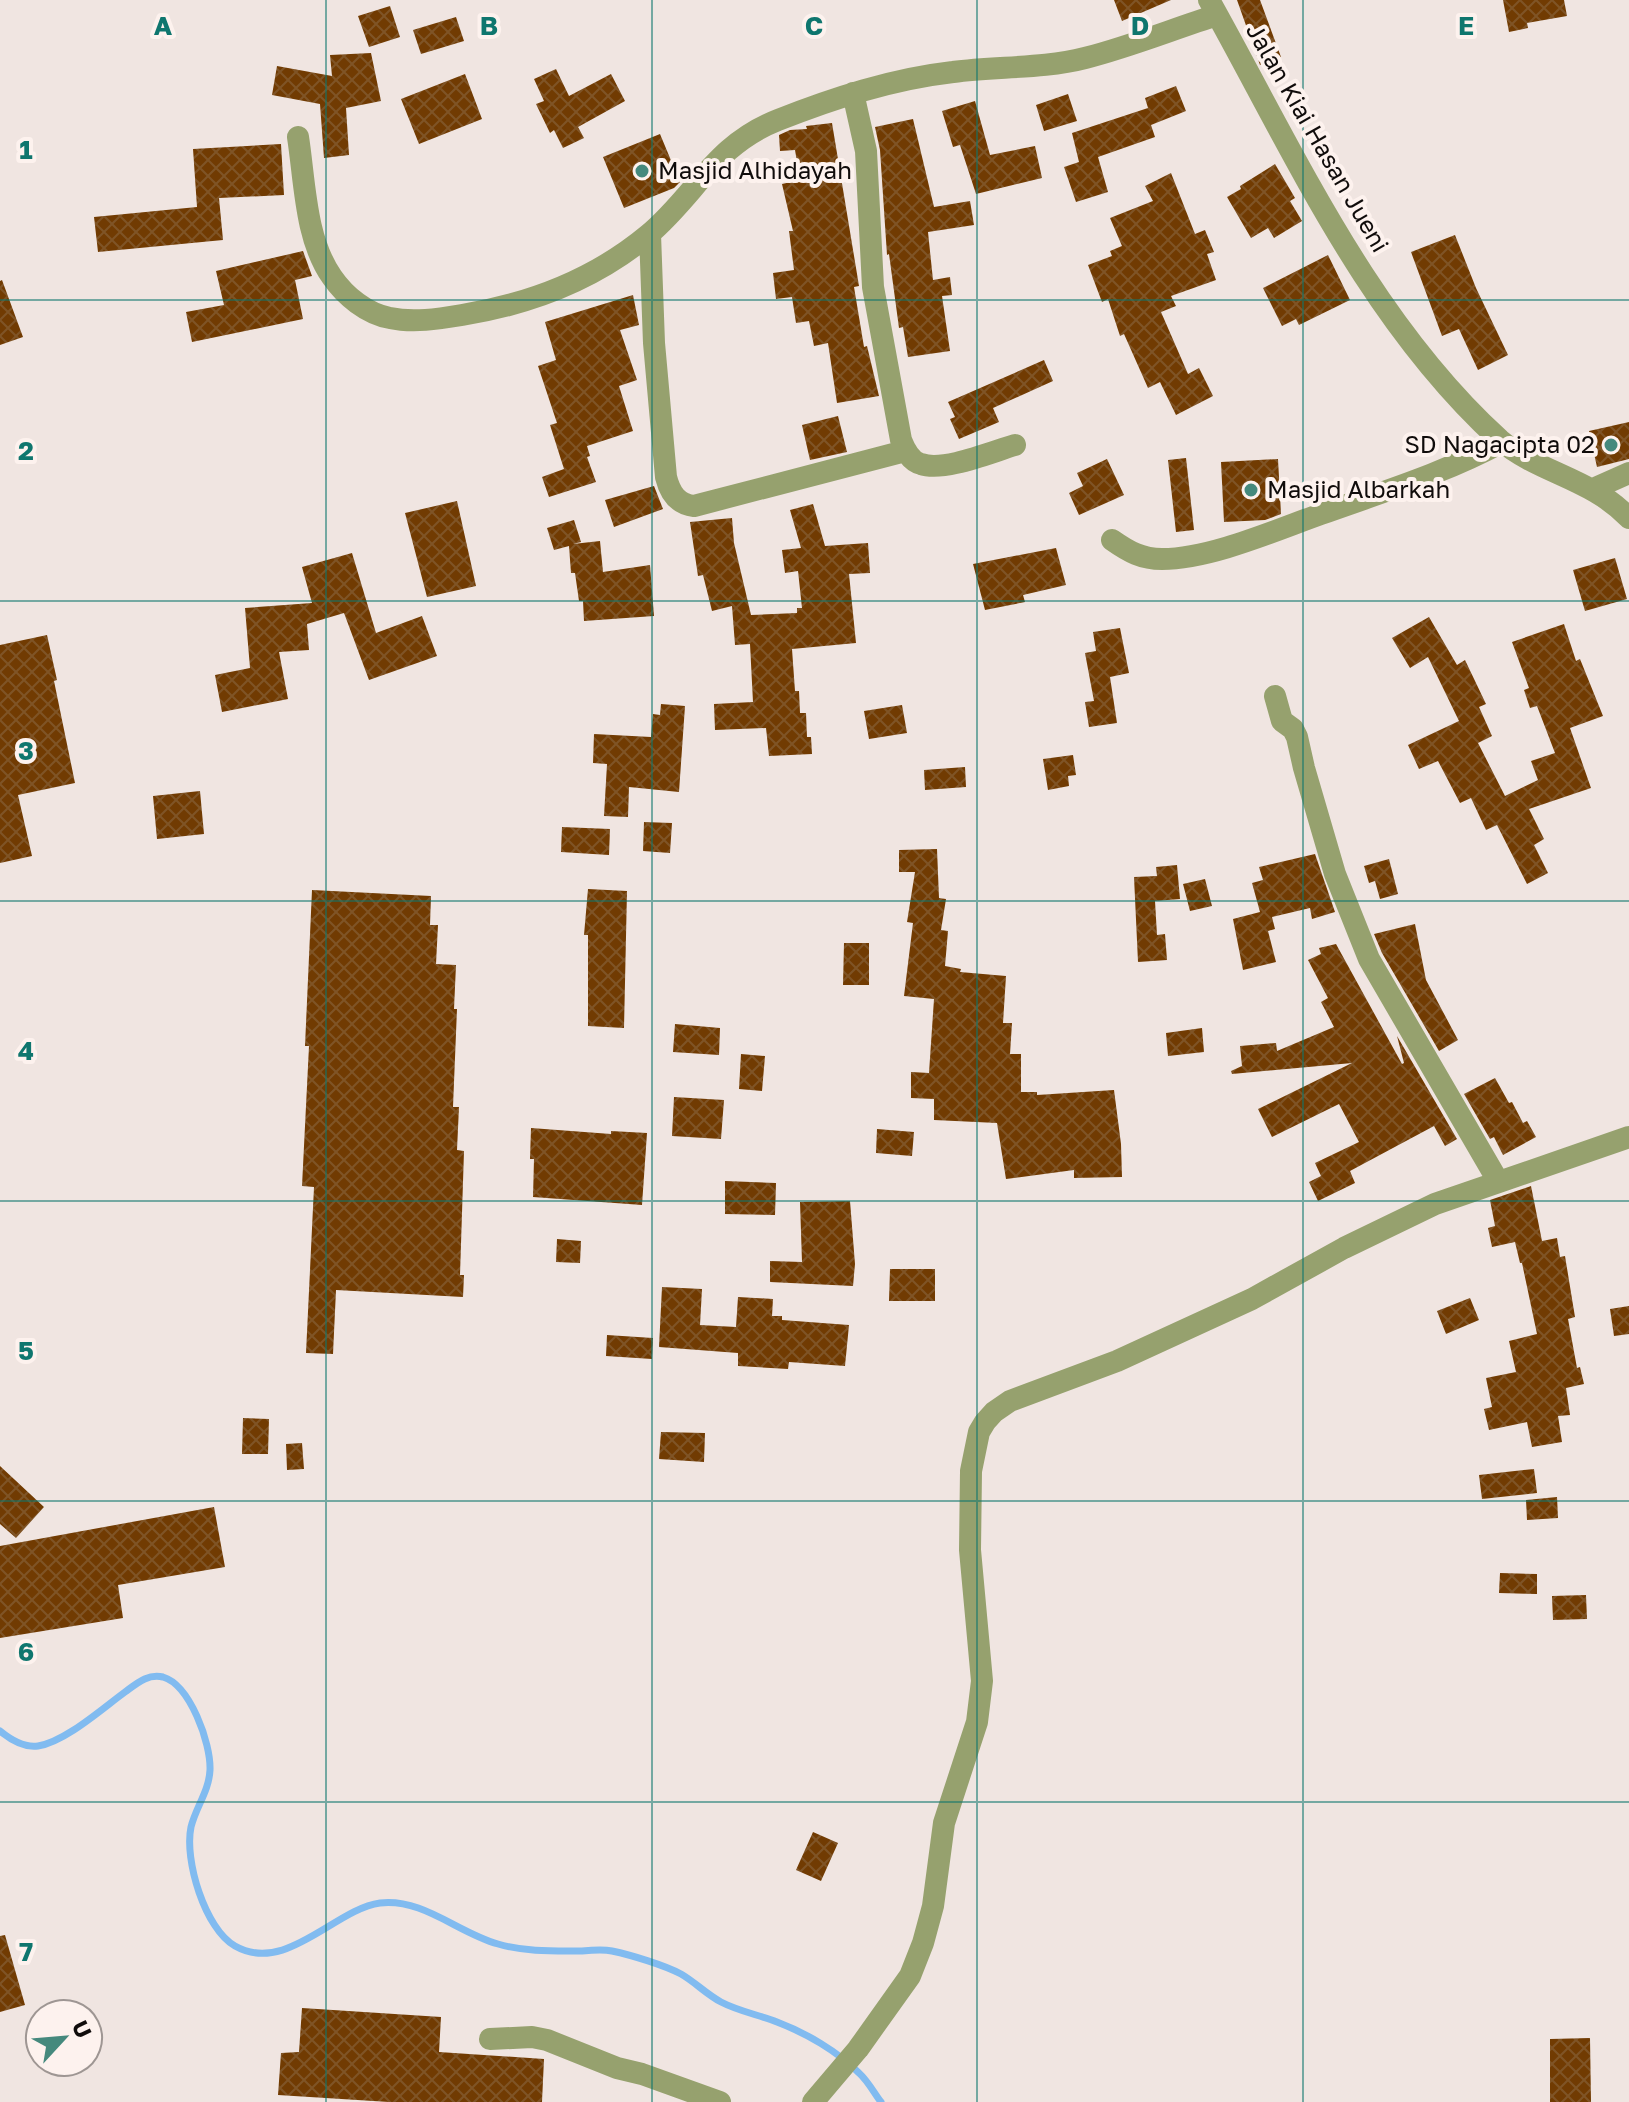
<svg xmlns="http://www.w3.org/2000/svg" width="1629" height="2102" viewBox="0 0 1629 2102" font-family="'Golos Text',sans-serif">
  <defs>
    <pattern id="building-cross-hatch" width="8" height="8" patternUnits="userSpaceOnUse" patternTransform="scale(2)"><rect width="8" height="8" fill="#713b02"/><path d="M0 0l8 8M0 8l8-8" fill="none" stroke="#7f5426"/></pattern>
  </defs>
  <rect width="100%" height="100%" fill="#f0e5e1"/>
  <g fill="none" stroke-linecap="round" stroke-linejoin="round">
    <!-- stream -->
    <path stroke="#81bbf0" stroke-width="7" d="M0,1731C11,1740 24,1748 38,1746C65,1742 103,1708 125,1692C136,1684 148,1673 163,1677C190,1685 211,1743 210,1770C209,1791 196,1807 191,1827C184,1860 205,1929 235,1946C286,1975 335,1909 380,1903C423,1898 458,1933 498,1944C525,1952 554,1951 582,1951C592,1950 603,1949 612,1951C631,1955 664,1965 681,1974C695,1982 706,1994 721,2002C738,2011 759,2015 777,2022C806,2033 837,2051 859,2073C868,2081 874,2093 881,2102"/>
  </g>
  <!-- building -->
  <path fill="url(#building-cross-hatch)" d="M1114,0H1171L1122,21Z
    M1237,0H1260L1281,57L1260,65Z
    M1503,0H1564L1567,16L1527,23L1528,28L1509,32Z
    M390,6L400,37L369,47L358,16Z
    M456,17L464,41L421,54L413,30Z
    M371,53L381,101L346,108L349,155L324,158L320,104L272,95L277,66L332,76L330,55Z
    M556,69L569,96L611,74L625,101L578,127L584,138L563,148L554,130L550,133L536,104L544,101L534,79Z
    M465,74L482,119L419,144L401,99Z
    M1176,86L1186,111L1151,125L1155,137L1098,157L1108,192L1076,202L1064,167L1079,162L1072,133L1148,108L1145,98Z
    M1068,94L1077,121L1044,131L1036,105Z
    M975,101L990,155L1035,146L1042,178L976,194L960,145L953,147L942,111Z
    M913,119L934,207L970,201L974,225L928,232L933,280L950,277L952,295L942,296L950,351L908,357L903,327L899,328L889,254L887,255L880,150L875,127Z
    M832,123L859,286L854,287L864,347L867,346L879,396L837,403L828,343L814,346L809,321L796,323L792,297L776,299L773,273L794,270L789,231H793L782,184L800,180L795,150L780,151L779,135L790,130L807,129L806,126Z
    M660,134L680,182L674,188L624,208L603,157Z
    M281,144L284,195L219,198L223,240L98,252L94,217L197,207L193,149Z
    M1275,164L1295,198L1290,201L1302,221L1274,238L1268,228L1251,238L1227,197L1241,189L1240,186Z
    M1171,173L1195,234L1205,230L1214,252L1207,254L1216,280L1171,296L1176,306L1161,312L1188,374L1199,368L1213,396L1176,415L1160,382L1148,388L1124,334L1120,336L1108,299L1102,302L1088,265L1112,256L1110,251L1122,246L1110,218L1153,201L1145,186Z
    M1455,235L1476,288L1508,355L1478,370L1459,329L1442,336L1411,252Z
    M303,251L312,276L295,280L303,319L192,342L186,312L224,305L216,271Z
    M1328,255L1350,300L1299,325L1296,319L1282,326L1263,288Z
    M2,280L23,337L0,345V281Z
    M633,295L639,325L620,330L637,380L619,386L633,431L587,446L590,456L587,457L596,482L549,497L542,477L564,469L550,425L557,423L538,366L556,360L545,322Z
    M1044,360L1053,381L993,408L999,422L959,439L950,419L955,417L948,402Z
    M838,416L847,452L810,460L802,425Z
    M1629,422V459L1597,467L1589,431Z
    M1186,458L1194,530L1176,532L1168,460Z
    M1107,459L1124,495L1079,515L1069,493L1083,486L1077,473Z
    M1278,459L1281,514L1265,520L1224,522L1221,462Z
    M654,486L663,509L614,527L605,500Z
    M457,501L476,586L427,597L405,513Z
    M813,504L825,546L868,543L870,573L849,574L856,643L792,649L795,691H799L800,713H806L807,737H811L812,754L769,756L766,728L715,730L714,704L753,702L750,644L735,645L732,606L712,611L703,575L698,576L690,522L732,518L734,543L751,615L797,613V608H802L798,571L785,573L782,550L801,548L790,510Z
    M574,520L581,542L573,544L600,541L603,572L650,565L654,616L584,621L583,601H579L575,573H571L569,546L554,550L547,528Z
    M1056,548L1066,585L1023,595L1025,602L985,610L973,564Z
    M352,553L376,633L422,616L437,656L369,680L344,613L307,624L309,650L279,652L288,699L222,712L215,675L250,668L245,608L312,603L302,567Z
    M1615,558L1627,599L1585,611L1573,570Z
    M1429,617L1457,665L1465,660L1486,704L1479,707L1492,736L1478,743L1505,796L1538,780L1531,761L1555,753L1537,706L1530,708L1524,690L1529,688L1512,642L1564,624L1576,661L1580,659L1603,716L1570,728L1591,788L1529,809L1544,839L1534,845L1548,873L1527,884L1497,825L1486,830L1471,798L1460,803L1438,761L1419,769L1408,745L1459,721L1428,657L1410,668L1392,638Z
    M1120,628L1129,673L1110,677L1117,723L1089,727L1085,702L1094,701L1085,653L1096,651L1093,632Z
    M47,635L57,680L54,681L75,783L18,795L32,856L0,863V645Z
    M661,704L685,706L679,792L629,787L628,817L604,816L607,764L593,763L594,734L651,737L653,714L660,715Z
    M902,705L907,733L869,739L864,711Z
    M1073,755L1076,775L1068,776L1069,786L1048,790L1043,759Z
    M965,767L966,787L925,790L924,770Z
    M200,791L204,834L157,839L153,796Z
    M644,822L672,823L670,853L643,851Z
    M562,827L610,829L609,855L561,852Z
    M937,849L939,898L946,899L941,930L948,931L945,966L961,969L960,972L1006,976L1003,1023H1012L1010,1054H1021V1092H1037V1095L1114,1090L1121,1144L1122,1177L1074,1178V1170L1006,1179L997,1123L934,1120V1099L911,1098V1072L929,1073L934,999L904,996L913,923L907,922L915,872H899V850Z
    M1315,854L1335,912L1312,919L1310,908L1272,917L1275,929L1268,931L1276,962L1243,970L1233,919L1260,912L1252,883L1263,880L1259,867Z
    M1389,859L1398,894L1380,899L1375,881L1369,883L1364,866Z
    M1177,865L1180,899L1155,901L1157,935L1165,934L1167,960L1138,962L1134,877L1157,876L1156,867Z
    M1205,879L1212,906L1190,911L1183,884Z
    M588,889L627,891L624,1028L588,1026V935H584Z
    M312,890L431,896L430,925H438L436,964L456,965L454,1009H457L453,1107H459L457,1150L464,1151L460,1275H464L463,1297L336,1290L333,1354L306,1353L314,1187L302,1186L309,1046H305Z
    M1415,924L1426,980L1458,1040L1439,1051L1382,953L1374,934Z
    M844,943H869V985H843Z
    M1336,944L1402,1064L1404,1063L1397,1036L1457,1139L1445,1146L1434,1126L1350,1171L1355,1183L1318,1201L1309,1182L1321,1176L1315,1163L1359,1142L1339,1104L1272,1137L1258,1109L1352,1063L1232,1074L1231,1071L1242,1066L1240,1046L1276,1043L1277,1051L1334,1027L1321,1002L1328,998L1308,960L1321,954L1319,948Z
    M675,1024L720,1028L719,1055L673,1052Z
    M1202,1028L1204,1052L1168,1056L1166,1033Z
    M741,1054L765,1056L762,1091L739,1089Z
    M1495,1078L1509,1103L1512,1102L1523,1123L1527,1121L1536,1137L1503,1155L1494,1137L1490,1139L1464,1094Z
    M674,1097L724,1100L721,1139L672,1136Z
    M531,1128L611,1134V1131L647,1133L642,1205L533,1197L534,1159H530Z
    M877,1129L914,1132L912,1156L876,1153Z
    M725,1181L776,1183L775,1215L725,1214Z
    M1531,1186L1542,1241L1557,1238L1560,1257L1565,1256L1575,1317L1568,1319L1577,1368L1580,1367L1584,1384L1566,1388L1570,1415L1558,1416L1562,1442L1532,1447L1527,1422L1489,1430L1484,1409L1492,1407L1486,1378L1516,1372L1509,1341L1537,1334L1522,1263H1520L1515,1242L1492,1247L1488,1228L1495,1226L1490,1200Z
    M850,1201L855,1264L853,1286L770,1282V1261L802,1262L800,1202Z
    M557,1239L581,1241L580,1263L556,1262Z
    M890,1269H935V1301H889Z
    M662,1287L702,1289L700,1325L736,1327L738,1297L773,1299L772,1316H782V1320L849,1325L845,1366L789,1362L788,1369L738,1366V1353L659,1347Z
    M1470,1298L1479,1320L1446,1334L1437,1311Z
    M1629,1306V1334L1614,1336L1610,1309Z
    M607,1335L653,1338L652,1359L606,1356Z
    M243,1418L269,1419L268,1454H242Z
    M661,1432L705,1433L704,1462L659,1459Z
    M302,1443L304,1469L287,1470L286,1444Z
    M0,1466L44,1507L16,1538L0,1524Z
    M1534,1469L1537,1493L1482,1499L1479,1475Z
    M1557,1497L1558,1518L1527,1520L1526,1500Z
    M214,1507L225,1567L118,1585L123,1618L0,1638V1546Z
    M1500,1573L1537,1574V1594L1499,1593Z
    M1586,1595L1587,1619L1553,1620L1552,1596Z
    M813,1832L838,1843L821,1881L796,1870Z
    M5,1935L25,2005L0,2012V1936Z
    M302,2008L441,2017L439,2052L544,2059L542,2102H389L278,2095L281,2053L299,2052Z
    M1590,2038L1591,2102H1550V2039Z"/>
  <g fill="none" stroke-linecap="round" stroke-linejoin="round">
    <!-- minor -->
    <path stroke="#96a16e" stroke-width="22" d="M1209,0C1294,152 1368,320 1500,440C1538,473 1591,478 1629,518
      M853,93L866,151L873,287L901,440C905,450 910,461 921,464C944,472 991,452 1015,445
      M298,137C305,182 305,239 332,277C345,296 367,314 390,318C413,323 438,319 462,315C530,304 595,279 648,235C696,195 714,145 778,120C834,98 892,79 953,72C996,66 1043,69 1085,58C1129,47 1173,29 1217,15
      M650,234L654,343L666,477C670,493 677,504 694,506L905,451
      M1593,489L1629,473
      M1112,540C1129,552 1142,559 1162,559C1210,559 1276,530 1321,514C1382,492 1445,473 1502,442
      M1275,696L1282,721L1293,729L1297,737L1304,768L1335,874L1369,959L1498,1181
      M490,2039L532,2037L547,2040L617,2068L642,2074L720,2102
      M813,2102L858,2049L910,1976L923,1943L933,1906L944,1823L977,1722L982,1681L970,1550L971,1471L979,1432L985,1422L994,1412L1010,1401L1117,1361L1252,1299L1344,1248L1435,1204L1629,1137"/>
  </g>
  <!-- grid -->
  <path fill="none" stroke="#0f766e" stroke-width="2" stroke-opacity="0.55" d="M326,0V2102M652,0V2102M977,0V2102M1303,0V2102M0,300H1629M0,601H1629M0,901H1629M0,1201H1629M0,1501H1629M0,1802H1629"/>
  <!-- markers -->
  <g fill="#45897d" stroke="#fdf2ee" stroke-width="3">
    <circle cx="642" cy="171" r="8"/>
    <circle cx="1611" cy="445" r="8"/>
    <circle cx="1251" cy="490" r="8"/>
  </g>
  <g text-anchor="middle" stroke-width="8" stroke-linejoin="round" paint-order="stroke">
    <!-- street labels -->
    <g font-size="24" fill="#100c0b" stroke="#fdf2ee">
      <text transform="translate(1317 138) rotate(60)" y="8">Jalan Kiai Hasan Jueni</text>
    </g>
    <!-- poi labels -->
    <g font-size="24" fill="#100c0b" stroke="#fdf2ee" text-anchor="start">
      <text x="658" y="179">Masjid Alhidayah</text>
      <text x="1595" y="453" text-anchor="end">SD Nagacipta 02</text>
      <text x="1267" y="498">Masjid Albarkah</text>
    </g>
  </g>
  <g font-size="26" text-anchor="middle" font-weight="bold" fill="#0f766e" stroke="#fdf2ee" stroke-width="8" stroke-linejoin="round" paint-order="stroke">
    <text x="163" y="35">A</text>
    <text x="489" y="35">B</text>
    <text x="814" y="35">C</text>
    <text x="1140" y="35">D</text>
    <text x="1466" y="35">E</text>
    <text x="26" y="159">1</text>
    <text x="26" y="460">2</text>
    <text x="26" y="760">3</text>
    <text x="26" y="1060">4</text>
    <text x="26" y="1360">5</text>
    <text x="26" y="1661">6</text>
    <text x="26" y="1961">7</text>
  </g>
  <!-- north arrow -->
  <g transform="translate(64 2038) rotate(64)"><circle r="38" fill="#fdf2ee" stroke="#9e9693" stroke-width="2"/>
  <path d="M0-6L14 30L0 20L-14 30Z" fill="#45897d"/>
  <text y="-12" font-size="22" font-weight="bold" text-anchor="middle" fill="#100c0b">U</text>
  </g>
</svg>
